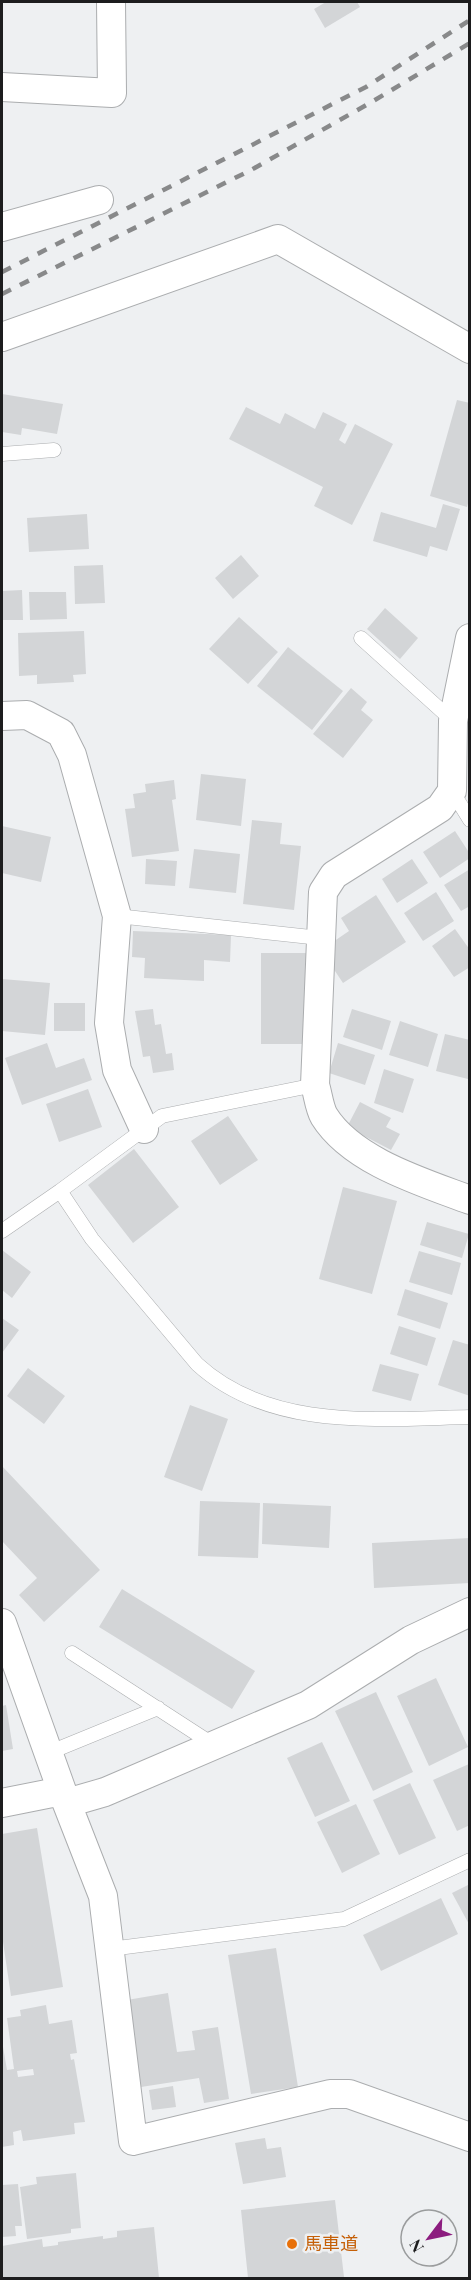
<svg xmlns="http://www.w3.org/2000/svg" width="471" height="2280" viewBox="0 0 471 2280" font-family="'Playfair Display','Noto Sans JP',serif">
  <rect width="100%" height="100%" fill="#eef0f2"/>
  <!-- building -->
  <path fill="#d3d5d7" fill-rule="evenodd" d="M326,2H357L360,7L325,28L314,9Z
    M2,394L63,404L57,434L22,428L21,435L2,432Z
    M457,400L470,403V496L467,507L430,496Z
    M246,407L280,424L285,413L315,429L323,412L347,424L339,440L345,444L355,424L393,444L352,525L314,506L323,487L229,439Z
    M443,504L460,509L447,551L430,546L427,557L373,541L381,512L436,528Z
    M87,514L89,549L29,552L27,518Z
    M241,555L259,576L233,599L215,578Z
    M103,565L105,603L75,604L74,566Z
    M22,590L23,620H2V591Z
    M29,592H66L67,619L30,620Z
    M385,608L418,638L400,659L367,629Z
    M239,617L278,652L248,684L209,649Z
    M84,631L86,674L73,675L74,682L37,684V675L19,676L18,633Z
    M288,647L343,691L312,730L257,686Z
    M351,688L367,702L361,710L373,720L343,758L313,734Z
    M201,774L246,779L241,826L196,820Z
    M174,780L176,799L172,800L179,851L132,857L125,809L135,808L133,794L146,792L145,784Z
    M252,820L282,823L280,844L301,846L294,910L243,904Z
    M2,826L51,837L41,882L2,873Z
    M455,831L470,854V858L440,878L423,852Z
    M194,849L240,854L236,893L189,888Z
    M146,859L177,861L175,886L145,884Z
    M412,859L428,883L397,903L382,879Z
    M470,869V906L461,911L444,885Z
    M436,892L454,921L423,941L404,913Z
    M376,895L406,942L343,983L329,962L330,944L349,931L341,918Z
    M455,929L470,950V967L454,977L432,946Z
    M133,931L231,935L230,962L204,960V981L144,978L145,958L132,957Z
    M261,953H316V1044H261Z
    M2,979L50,983L45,1035L2,1031Z
    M54,1003H85V1031H54Z
    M153,1009L155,1025L161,1024L166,1054L172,1053L174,1070L153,1073L150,1056L143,1057L135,1011Z
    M352,1009L391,1021L382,1050L343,1037Z
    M400,1021L438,1034L428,1067L389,1055Z
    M445,1034L470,1040L468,1079L436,1071Z
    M47,1043L56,1068L84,1058L92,1080L22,1105L5,1058Z
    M338,1043L375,1055L365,1085L329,1073Z
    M384,1069L414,1079L403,1113L374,1103Z
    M88,1089L102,1127L59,1142L46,1104Z
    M360,1102L391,1118L386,1127L400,1134L391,1150L347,1127Z
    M228,1116L258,1160L220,1185L191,1141Z
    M134,1149L179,1207L133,1243L88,1185Z
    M343,1187L397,1201L372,1294L319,1279Z
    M427,1222L469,1234L462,1258L420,1245Z
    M2,1250L31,1272L12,1298L2,1290Z
    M419,1251L461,1263L452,1295L409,1282Z
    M405,1289L448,1303L440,1329L397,1315Z
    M2,1318L19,1330L2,1353Z
    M399,1326L436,1338L427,1366L390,1354Z
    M453,1340L470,1345V1396L438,1385Z
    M380,1364L419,1374L411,1401L372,1391Z
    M28,1368L65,1396L44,1424L7,1396Z
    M190,1405L228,1419L202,1491L164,1477Z
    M2,1466L100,1570L44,1622L19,1595L37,1578L2,1541Z
    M200,1501L260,1503L258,1558L198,1556Z
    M263,1503L331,1506L329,1548L262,1544Z
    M470,1538V1583L374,1588L372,1543Z
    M122,1589L255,1671L232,1709L99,1627Z
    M436,1678L468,1747L429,1766L397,1696Z
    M376,1692L413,1772L373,1791L335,1711Z
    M6,1705L13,1749L2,1751V1706Z
    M322,1742L350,1801L315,1817L287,1758Z
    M469,1764L470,1825L457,1831L433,1780Z
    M410,1783L436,1838L399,1855L373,1800Z
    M356,1804L380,1854L342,1873L317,1822Z
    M37,1828L63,1987L11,1996L2,1935V1834Z
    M470,1884V1926L452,1893Z
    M441,1898L458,1934L381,1971L363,1935Z
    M276,1948L298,2087L251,2094L228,1955Z
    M168,1993L177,2052L195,2050L192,2031L218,2027L229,2099L204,2103L199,2078L141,2087L127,2000Z
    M46,2005L49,2024L72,2020L77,2053L70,2054L71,2060L74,2059L85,2122L74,2123L75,2134L23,2141L21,2130L13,2132L14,2145L2,2147V2041L7,2070L14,2069L7,2018L21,2016L20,2010ZM33,2069L34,2075L18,2077L17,2071Z
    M173,2086L176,2107L152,2110L149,2090Z
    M265,2138L267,2149L281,2147L286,2177L243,2184L235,2143Z
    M76,2173L81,2228L71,2229V2233L27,2239L20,2187L37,2184L36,2177Z
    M18,2184L22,2226H15L16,2236L2,2237V2185Z
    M335,2200L344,2277L248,2278L241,2210Z
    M154,2227L159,2278H2V2246L42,2239L43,2247L58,2245V2242L103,2236V2239L117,2237V2231Z"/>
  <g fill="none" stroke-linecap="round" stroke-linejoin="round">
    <!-- lane casing -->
    <g stroke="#abadaf" stroke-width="15">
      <path id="lane" d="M2,454L54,450
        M361,638L453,721
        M452,791L470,820
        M117,916L320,938
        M60,1191L92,1239L197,1364C270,1431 378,1419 470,1417
        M2,1231L60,1191L162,1116L315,1085
        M72,1653L214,1745
        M48,1753L158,1708
        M110,1949L344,1919L470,1860"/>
    </g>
    <!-- street casing -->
    <g stroke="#abadaf" stroke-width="30">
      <path id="street" d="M2,87L112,93L111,2
        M2,227L99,200
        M2,337L278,239L470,349
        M470,638L453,721L452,791L440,808L334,875L323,892L315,1085C318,1094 319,1107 324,1116C352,1161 422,1182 470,1200
        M2,716L27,715L61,733L72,755L117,916L109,1023L117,1070L144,1129
        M2,1623L62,1791L103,1896L133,2141L330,2094H349L470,2137
        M2,1803L62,1791
        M67,1803L105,1792L308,1705L411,1640L470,1612"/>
    </g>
    <!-- lane -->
    <use href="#lane" stroke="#fff" stroke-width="14"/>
    <!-- street -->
    <use href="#street" stroke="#fff" stroke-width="28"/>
    <!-- rail -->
    <path stroke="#88898a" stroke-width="4.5" stroke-dasharray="10 10" stroke-linecap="butt" d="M2,272L366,87L470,20
      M2,294L251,170L370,103L470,43"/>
  </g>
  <!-- markers -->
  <circle fill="#e8710a" stroke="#eef0f2" stroke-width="2" cx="292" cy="2244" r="6"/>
  <g text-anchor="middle" stroke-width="5" stroke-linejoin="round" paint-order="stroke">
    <!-- food labels -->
    <g font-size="18" fill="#c56008" stroke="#eef0f2" text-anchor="start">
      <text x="304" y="2250">馬車道</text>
    </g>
  </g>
  <!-- border -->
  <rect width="471" height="2280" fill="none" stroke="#1d1d1e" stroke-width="6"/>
  <!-- north arrow -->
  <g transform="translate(429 2238) rotate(238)"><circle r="28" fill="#eef0f2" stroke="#9a9c9d" stroke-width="1.5"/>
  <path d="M0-4.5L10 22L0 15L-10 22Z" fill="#8c1c7f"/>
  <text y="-9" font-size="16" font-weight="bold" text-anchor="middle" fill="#1d1d1e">N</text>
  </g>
</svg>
